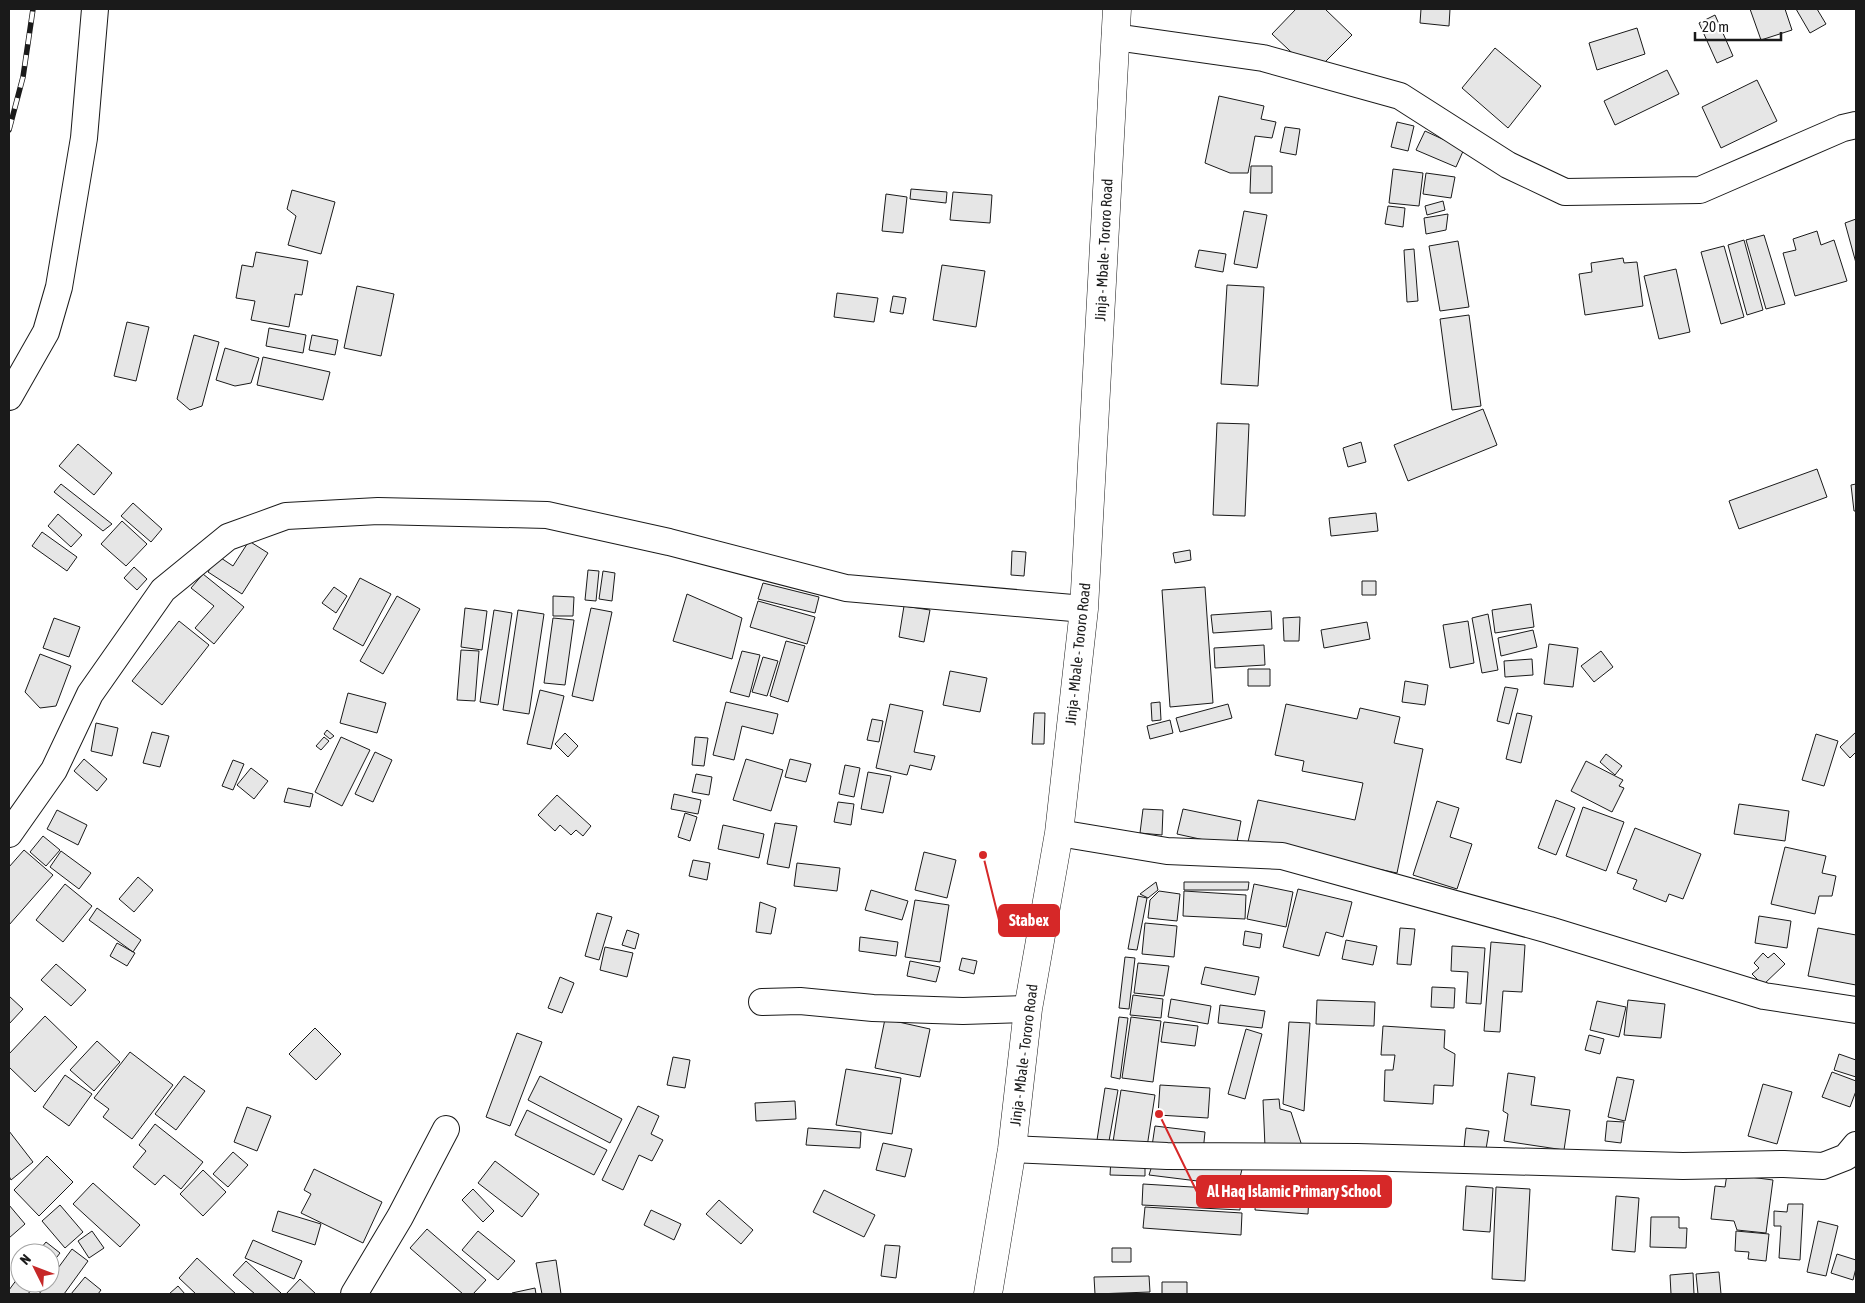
<svg xmlns="http://www.w3.org/2000/svg" width="1865" height="1303" viewBox="0 0 1865 1303" font-family="'Asap Condensed',sans-serif">
  <rect width="100%" height="100%" fill="#fff"/>
  <!-- building -->
  <path fill="#e6e6e6" stroke="#1a1a1a" d="M1296,9H1325L1352,35L1321,66L1312,58L1305,65L1272,34Z
    M1421,9H1450L1449,26L1420,23Z
    M1750,9H1785L1792,30L1761,40Z
    M1796,9H1817L1826,24L1810,33Z
    M1715,15L1733,56L1717,63L1699,23Z
    M1637,28L1645,54L1597,70L1589,43Z
    M1495,48L1541,86L1508,128L1462,88Z
    M1667,70L1679,94L1615,125L1604,101Z
    M1757,80L1777,121L1721,148L1702,107Z
    M1219,96L1264,106L1261,119L1276,122L1272,138L1255,136L1248,173H1230L1205,163Z
    M1397,122L1414,126L1408,151L1391,147Z
    M1285,127L1300,129L1296,155L1280,152Z
    M1425,131L1464,149L1456,167L1416,150Z
    M1251,166H1272V193H1250Z
    M1393,169L1423,173L1419,206L1389,203Z
    M1426,173L1455,177L1451,198L1423,194Z
    M911,189L947,192L946,203L910,199Z
    M292,190L335,202L321,254L288,245L296,216L287,209Z
    M953,192L992,195L990,223L950,220Z
    M886,194L907,197L903,233L882,231Z
    M1443,201L1445,210L1427,215L1425,206Z
    M1388,206L1405,208L1403,227L1385,224Z
    M1244,211L1267,215L1257,268L1234,264Z
    M1448,214L1446,230L1426,234L1424,218Z
    M1856,219V263L1845,223Z
    M1817,231L1821,245L1834,240L1847,281L1795,296L1783,253L1796,250L1793,239Z
    M1764,235L1785,304L1766,309L1746,240Z
    M1744,240L1763,310L1747,315L1728,245Z
    M1458,241L1469,307L1440,311L1429,246Z
    M1724,246L1744,317L1721,324L1701,252Z
    M1414,249L1418,301L1407,302L1404,250Z
    M1199,250L1226,254L1223,272L1195,267Z
    M256,252L308,261L302,295L295,294L289,327L251,320L255,301L236,298L242,265L253,267Z
    M1623,258L1624,263L1637,262L1643,306L1585,315L1579,274L1592,272L1591,263Z
    M942,265L985,271L976,327L933,320Z
    M1676,269L1690,332L1659,339L1644,276Z
    M1227,285L1264,287L1258,386L1221,384Z
    M357,286L394,294L381,356L344,348Z
    M837,293L878,298L874,322L834,317Z
    M893,296L906,298L903,314L890,312Z
    M1469,315L1481,406L1452,410L1440,319Z
    M127,322L149,327L136,381L114,376Z
    M269,328L306,335L303,353L266,346Z
    M194,335L219,342L202,406L190,410L177,399Z
    M312,335L338,340L335,355L309,350Z
    M225,348L259,358L251,383L235,386L216,380Z
    M263,357L330,372L323,400L257,385Z
    M1483,409L1497,445L1408,481L1394,445Z
    M1217,423L1249,424L1245,516L1213,515Z
    M1361,442L1366,462L1348,467L1343,448Z
    M78,444L112,473L94,495L59,466Z
    M1817,469L1827,497L1739,529L1729,501Z
    M61,484L112,524L103,531L54,492Z
    M1856,484V511H1854L1851,485Z
    M133,503L162,529L151,542L121,516Z
    M1376,513L1378,531L1331,536L1329,518Z
    M58,514L82,535L71,547L48,526Z
    M122,521L147,544L126,566L101,544Z
    M42,532L77,557L67,571L32,546Z
    M249,541L268,553L242,594L208,572L218,556L233,566Z
    M1190,550L1191,560L1175,563L1173,553Z
    M1012,551L1026,552L1024,576L1011,575Z
    M134,567L147,579L137,590L124,578Z
    M588,570L599,571L596,601L585,600Z
    M603,571L615,573L612,601L599,599Z
    M203,574L244,607L214,644L195,628L214,606L191,588Z
    M360,578L391,594L363,646L333,629Z
    M1362,581H1376V595H1362Z
    M763,583L819,597L815,613L758,599Z
    M334,587L347,596L336,613L322,603Z
    M1205,587L1213,703L1170,707L1162,590Z
    M687,594L742,618L732,659L673,641Z
    M397,596L420,609L383,674L360,661Z
    M553,596L574,597L573,616H553Z
    M758,601L815,617L807,644L750,627Z
    M1531,604L1534,627L1495,633L1492,610Z
    M904,606L930,610L924,642L899,637Z
    M465,608L487,611L482,650L461,647Z
    M591,608L612,612L593,701L572,696Z
    M494,610L512,613L498,705L480,702Z
    M518,610L544,614L529,714L503,710Z
    M1271,611L1272,629L1213,633L1211,615Z
    M1488,614L1498,670L1482,673L1472,618Z
    M1300,617L1299,641H1284L1283,618Z
    M54,618L80,627L69,657L43,648Z
    M553,618L574,620L565,685L544,683Z
    M179,621L209,645L162,705L132,681Z
    M1468,621L1474,663L1450,668L1443,625Z
    M1367,622L1370,639L1324,648L1321,630Z
    M1533,630L1537,647L1501,656L1498,638Z
    M786,641L805,646L788,702L770,696Z
    M1549,644L1578,648L1573,687L1544,684Z
    M1264,645L1265,665L1215,668L1214,648Z
    M461,650L479,651L475,701L457,700Z
    M742,651L760,655L749,697L730,692Z
    M1601,651L1613,667L1594,682L1581,666Z
    M40,654L71,666L56,706L40,708L25,692Z
    M763,657L778,661L767,696L752,692Z
    M1532,659L1533,675L1505,677L1504,661Z
    M1248,669H1270V686H1248Z
    M950,671L987,678L980,712L943,705Z
    M1405,681L1428,685L1425,705L1402,702Z
    M1505,687L1518,689L1509,724L1497,721Z
    M540,690L564,696L551,749L527,744Z
    M348,693L386,703L377,733L340,723Z
    M726,702L778,714L773,734L742,726L734,760L713,755Z
    M1160,702L1161,720L1152,721L1151,703Z
    M890,704L923,711L914,752L935,756L931,770L910,765L907,775L876,768Z
    M1228,704L1232,718L1180,732L1176,718Z
    M1286,704L1357,719L1360,708L1400,717L1394,743L1423,749L1397,873L1248,842L1258,800L1355,820L1363,783L1302,771L1304,761L1275,755Z
    M1034,713H1045L1044,744H1032Z
    M1517,713L1532,716L1521,763L1506,759Z
    M872,719L883,721L879,742L867,740Z
    M1170,720L1173,733L1150,739L1147,726Z
    M96,723L118,728L112,756L91,751Z
    M327,730L334,736L330,739L324,734Z
    M152,732L169,736L160,767L143,763Z
    M1856,732V752L1850,758L1840,747Z
    M565,733L578,746L568,757L555,744Z
    M1816,734L1838,741L1824,786L1802,780Z
    M324,737L329,741L321,750L316,746Z
    M341,737L370,750L342,806L315,792Z
    M695,737L708,738L704,766L692,765Z
    M375,752L392,760L373,802L355,794Z
    M1606,754L1622,766L1615,775L1600,762Z
    M84,759L107,779L97,791L74,771Z
    M746,759L783,770L771,811L733,800Z
    M790,759L811,764L806,782L785,777Z
    M233,760L244,764L233,790L222,786Z
    M1586,761L1623,780L1619,786L1624,788L1612,812L1571,791Z
    M845,765L860,768L854,797L839,794Z
    M251,768L268,781L254,799L237,785Z
    M868,772L891,776L883,813L861,809Z
    M696,774L712,777L709,795L692,792Z
    M288,788L313,794L310,807L284,802Z
    M674,794L701,800L698,814L671,809Z
    M557,795L591,826L583,836L576,830L571,835L560,825L555,831L538,815Z
    M1556,800L1575,808L1556,855L1538,848Z
    M1437,801L1459,808L1450,837L1472,844L1457,889L1413,875Z
    M838,802L854,804L851,825L834,822Z
    M1739,804L1789,811L1785,841L1734,834Z
    M1583,807L1624,822L1606,871L1566,856Z
    M1143,809L1163,810L1162,835L1140,833Z
    M1183,809L1241,821L1236,847L1177,834Z
    M57,810L87,825L78,845L47,829Z
    M685,813L697,817L690,841L678,837Z
    M775,823L797,826L789,868L767,864Z
    M723,825L764,834L759,858L718,849Z
    M1635,828L1701,854L1683,899L1669,894L1666,902L1633,889L1637,880L1617,873Z
    M43,836L60,850L46,866L30,852Z
    M1785,847L1826,856L1822,873L1836,876L1832,896H1819L1815,914L1771,904Z
    M24,850L53,875L9,925V867Z
    M61,851L91,873L79,889L50,867Z
    M924,852L956,860L947,898L915,890Z
    M693,860L710,863L707,880L689,876Z
    M797,863L840,868L837,891L794,886Z
    M138,877L153,890L134,912L119,899Z
    M1156,882L1158,890L1148,898L1140,894Z
    M1184,882H1249L1248,890H1184Z
    M65,884L92,906L63,942L36,920Z
    M1254,884L1293,892L1286,927L1247,919Z
    M1298,889L1352,902L1343,937L1326,932L1319,956L1283,947Z
    M871,890L908,901L902,920L865,910Z
    M1159,891L1180,894L1177,921L1148,918L1150,900Z
    M1184,891L1246,895L1245,919L1183,916Z
    M1138,896L1147,898L1137,950L1128,949Z
    M915,900L949,905L940,962L905,957Z
    M760,902L776,908L771,934L756,932Z
    M97,908L141,940L133,952L89,920Z
    M597,913L612,917L599,960L585,956Z
    M1759,916L1791,921L1787,948L1755,943Z
    M1145,923L1177,926L1174,957L1142,954Z
    M1400,928L1415,929L1411,965L1397,964Z
    M1818,928L1856,935V985L1808,976Z
    M627,930L639,934L635,949L622,945Z
    M1245,931L1262,934L1260,948L1243,945Z
    M860,937L898,942L896,956L859,951Z
    M1346,940L1377,946L1373,965L1342,959Z
    M1491,942L1525,945L1522,992L1503,991L1500,1032L1484,1031Z
    M117,943L135,953L127,966L110,956Z
    M1452,946L1485,948L1481,1004L1466,1003L1468,972L1451,971Z
    M605,947L633,953L627,977L600,970Z
    M1763,953L1768,958L1774,953L1785,964L1763,985L1752,974L1759,968L1754,963Z
    M1125,957L1135,958L1129,1009L1119,1008Z
    M962,958L977,961L974,974L959,970Z
    M910,961L940,967L936,982L907,976Z
    M1138,963L1169,966L1164,996L1134,993Z
    M56,964L86,990L71,1006L41,980Z
    M1205,967L1259,977L1255,995L1201,984Z
    M560,977L574,983L562,1013L548,1008Z
    M1432,987L1455,988L1454,1008L1431,1007Z
    M1133,995L1163,999L1161,1018L1130,1015Z
    M9,996L23,1009L9,1024Z
    M1171,999L1211,1006L1208,1024L1168,1017Z
    M1317,1000L1375,1002L1374,1026L1316,1024Z
    M1628,1000L1665,1004L1661,1038L1624,1035Z
    M1597,1001L1626,1007L1619,1037L1590,1030Z
    M1220,1005L1265,1011L1262,1028L1218,1023Z
    M45,1016L77,1047L35,1092L9,1067V1054Z
    M1119,1017L1128,1018L1120,1079L1111,1077Z
    M1131,1017L1161,1021L1153,1082L1122,1078Z
    M885,1019L930,1029L920,1077L875,1068Z
    M1164,1022L1198,1026L1195,1046L1161,1042Z
    M1289,1022L1310,1023L1304,1111L1283,1104Z
    M1383,1026L1445,1030L1444,1048L1455,1054L1453,1086L1434,1085L1433,1104L1384,1101L1385,1070H1393L1395,1055H1381Z
    M315,1028L341,1054L316,1080L289,1054Z
    M1246,1029L1262,1034L1245,1099L1228,1094Z
    M517,1033L542,1042L510,1126L486,1117Z
    M1589,1035L1604,1039L1600,1054L1585,1050Z
    M97,1041L120,1062L94,1091L70,1070Z
    M130,1052L173,1085L132,1139L103,1117L109,1109L94,1098Z
    M1839,1054L1856,1060V1077L1834,1070Z
    M673,1057L690,1060L685,1088L667,1085Z
    M846,1069L901,1078L892,1134L836,1125Z
    M1832,1072L1856,1081V1091L1850,1107L1822,1097Z
    M1508,1073L1535,1077L1531,1105L1570,1110L1564,1150L1504,1141L1508,1114L1503,1111Z
    M65,1075L92,1094L69,1126L43,1107Z
    M184,1076L205,1091L176,1130L155,1114Z
    M540,1076L622,1119L610,1143L528,1100Z
    M1617,1077L1634,1080L1625,1121L1608,1117Z
    M1763,1084L1792,1092L1777,1144L1748,1136Z
    M1160,1085L1210,1088L1208,1118L1158,1115Z
    M1105,1088L1118,1090L1109,1141L1097,1140Z
    M1121,1090L1155,1095L1147,1147L1113,1142Z
    M1279,1099L1280,1109L1291,1112L1302,1146L1265,1147L1263,1100Z
    M795,1101L796,1119L756,1121L755,1103Z
    M638,1106L659,1116L651,1134L663,1140L652,1161L639,1155L623,1190L602,1180Z
    M247,1107L271,1116L257,1151L234,1142Z
    M527,1110L607,1150L594,1175L515,1135Z
    M1607,1121L1624,1122L1621,1143L1605,1141Z
    M155,1124L203,1162L181,1189L164,1175L155,1185L133,1167L146,1151L139,1145Z
    M1155,1126L1205,1132L1203,1152L1152,1146Z
    M808,1128L861,1132L860,1148L806,1145Z
    M1466,1128L1489,1131L1486,1149L1464,1147Z
    M9,1131L33,1162L11,1180L9,1176Z
    M883,1143L912,1149L905,1177L876,1170Z
    M233,1152L248,1165L228,1187L213,1174Z
    M47,1156L73,1182L39,1216L14,1190Z
    M1111,1159H1145V1176L1110,1175Z
    M1154,1159L1242,1169L1238,1186L1149,1175Z
    M495,1161L539,1194L522,1217L478,1183Z
    M314,1169L382,1202L363,1243L301,1213L311,1194L304,1190Z
    M203,1170L226,1192L203,1216L180,1194Z
    M1727,1174L1773,1180L1766,1233L1737,1230L1734,1221L1711,1219L1715,1186L1725,1187Z
    M93,1183L140,1225L120,1247L73,1204Z
    M1143,1184L1241,1190L1240,1210L1142,1205Z
    M1466,1186L1493,1188L1490,1232L1463,1230Z
    M1496,1187L1530,1189L1525,1281L1492,1279Z
    M473,1189L494,1211L483,1222L462,1200Z
    M824,1190L875,1215L864,1237L813,1212Z
    M1256,1191L1309,1195L1308,1214L1255,1210Z
    M1616,1196L1639,1198L1635,1252L1612,1250Z
    M719,1200L753,1230L741,1244L706,1214Z
    M1788,1204H1803L1800,1260L1779,1258L1781,1226H1774V1211L1787,1212Z
    M9,1205L25,1224L9,1238Z
    M60,1205L83,1232L65,1248L42,1221Z
    M1145,1207L1242,1213L1241,1235L1143,1228Z
    M651,1210L681,1224L674,1240L644,1225Z
    M278,1211L321,1224L315,1245L272,1231Z
    M1651,1217H1679V1228H1687L1686,1248L1650,1247Z
    M1818,1221L1838,1226L1826,1276L1807,1272Z
    M427,1229L486,1280L473,1294H463L410,1248Z
    M92,1231L104,1248L89,1258L78,1241Z
    M478,1231L515,1261L498,1280L462,1250Z
    M1736,1231L1769,1234L1766,1261L1748,1259L1749,1252L1735,1251Z
    M253,1240L302,1261L294,1279L245,1258Z
    M46,1242L60,1253L50,1266V1253H37Z
    M885,1245L900,1246L896,1278L881,1276Z
    M1112,1248H1131V1262H1112Z
    M72,1249L88,1261L64,1294H39L47,1283H50V1279Z
    M1837,1254L1856,1260V1268L1853,1280L1831,1273Z
    M197,1258L236,1294H196L179,1278Z
    M556,1260L561,1294H542L536,1263Z
    M246,1261L281,1293L280,1294H255L233,1275Z
    M1719,1272L1721,1294H1698L1696,1274Z
    M1693,1273L1694,1294H1671L1670,1275Z
    M20,1275V1283H36L28,1294H9V1290Z
    M1149,1276L1150,1292L1095,1294L1094,1277Z
    M85,1277L101,1290L98,1294H71Z
    M300,1279L316,1294H286Z
    M1162,1282H1187V1294H1162Z
    M178,1286L185,1294H169Z
    M535,1288L536,1294H513L512,1293Z"/>
  <g fill="none" stroke-linecap="round" stroke-linejoin="round">
    <!-- street casing -->
    <g stroke="#1a1a1a" stroke-width="28">
      <path id="street" d="M1115,37L1263,58L1400,96L1508,165L1565,192L1700,190L1843,128L1856,125
        M9,397L46,332L59,287L84,138L95,9
        M1059,833L1167,851L1282,856L1549,930L1764,996L1856,1010
        M9,834L54,770L90,694L163,590L228,537L286,516L378,511L547,515L669,542L846,588L1084,609
        M762,1002L800,1001L873,1008L963,1011L1028,1009
        M1012,1149L1167,1156L1357,1157L1683,1166L1784,1164L1823,1166L1846,1157L1856,1145
        M354,1294L400,1217L446,1129"/>
    </g>
    <!-- primary casing -->
    <g stroke="#1a1a1a" stroke-width="29">
      <path id="primary" d="M988,1294L1012,1149L1028,1009L1059,833L1084,609L1117,9"/>
    </g>
    <!-- street -->
    <use href="#street" stroke="#fff" stroke-width="26"/>
    <!-- primary -->
    <use href="#primary" stroke="#fff" stroke-width="28"/>
    <!-- rail casing -->
    <g stroke="#1a1a1a" stroke-width="5.5">
      <path id="rail" d="M9,130L23,77L33,9"/>
    </g>
    <!-- rail -->
    <use href="#rail" stroke="#fff" stroke-width="4" stroke-dasharray="11" stroke-linecap="butt"/>
  </g>
  <g text-anchor="middle" stroke-width="4" stroke-linejoin="round" paint-order="stroke">
    <!-- street labels -->
    <g font-size="15" fill="#1a1a1a" stroke="#fff">
      <text transform="translate(1104 250) rotate(-87)" y="5">Jinja - Mbale - Tororo Road</text>
      <text transform="translate(1078 654) rotate(-84)" y="5">Jinja - Mbale - Tororo Road</text>
      <text transform="translate(1024 1055) rotate(-83)" y="5">Jinja - Mbale - Tororo Road</text>
    </g>
  </g>
  <!-- callouts -->
  <path fill="none" stroke="#d62828" stroke-width="2" d="M983 855L999 920M1159 1114L1197 1192"/>
  <g fill="#d62828" stroke="#fff" stroke-width="2">
    <circle cx="983" cy="855" r="5"/>
    <circle cx="1159" cy="1114" r="5"/>
  </g>
  <g fill="#d62828" stroke="#d62828" stroke-width="2">
    <rect x="999" y="905" width="60" height="31" rx="5"/>
    <rect x="1197" y="1176" width="194" height="31" rx="5"/>
  </g>
  <g font-size="16" text-anchor="middle" font-weight="bold" fill="#fff">
    <text x="1029" y="926">Stabex</text>
    <text x="1294" y="1197">Al Haq Islamic Primary School</text>
  </g>
  <!-- border -->
  <rect width="1865" height="1303" fill="none" stroke="#1a1a1a" stroke-width="20"/>
  <!-- north arrow -->
  <g transform="translate(35 1268) rotate(312)"><circle r="24" fill="#ffffff" stroke="#a3a3a3"/>
  <path d="M0-4L9 19L0 12L-9 19Z" fill="#c62828"/>
  <text y="-8" font-size="14" font-weight="bold" text-anchor="middle" fill="#1a1a1a">N</text>
  </g>
  <!-- scale -->
  <path d="M1695 32v8h86v-8" fill="none" stroke="#1a1a1a" stroke-width="2.5"/>
  <text x="1702" y="32" font-size="15" fill="#1a1a1a" stroke="#ffffff" stroke-width="4" paint-order="stroke">20 m</text>
</svg>
